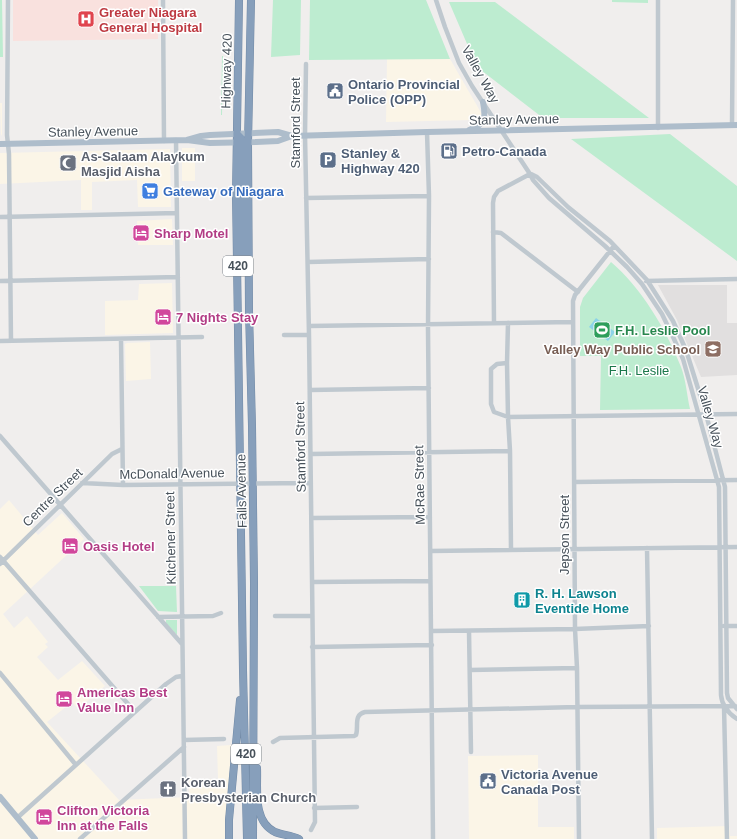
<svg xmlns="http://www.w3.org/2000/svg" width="737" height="839" viewBox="0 0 737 839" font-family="Arial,sans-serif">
  <rect width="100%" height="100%" fill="#f0eeed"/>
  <!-- commercial -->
  <path fill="#fbf5e7" d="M387,59H450L483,116L472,120L386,122Z
    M0,103H2V134L1,136Z
    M182,148H195V181H182Z
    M170,149L171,207H138L137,180L92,182V210H81V180L0,184V153Z
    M172,219L173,245H138L137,221Z
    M172,283L173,333L105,335V301L138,300L139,284Z
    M150,342L151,379L126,381L125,344L127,343Z
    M9,500L38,535L62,513L84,539L3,614L14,628L27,616L48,642L45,644L48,647L37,657L58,680L82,661L105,686L78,709L72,702L47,722L119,800L189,797V779H218L217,746L231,745L226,839H0V509Z
    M538,755V827H574V839H469L468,756Z
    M729,826L730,836H737V839H657V828Z"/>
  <!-- education -->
  <path fill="#e1dfdf" d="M658,285H727V323H737V375L701,377L677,320Z"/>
  <!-- medical -->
  <path fill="#f9e1de" d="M13,0H158V39L13,41Z"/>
  <!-- green -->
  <path fill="#bdecd0" d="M0,0H2L3,57H0Z
    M273,0H301L300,55L271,57Z
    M310,0H426L450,59L309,60Z
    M612,0H648V3L612,2Z
    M449,2H495L649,118H543L477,67Z
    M222,56H223L222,115H221Z
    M670,134L737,186V261L571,139Z
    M611,262C641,287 667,331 681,367C686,380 687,396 690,409L600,410L601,356H580V307L583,298Z
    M139,586H176L177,612L158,611Z
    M166,620H177V635L166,623Z"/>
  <!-- water -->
  <path fill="#8cd3e8" d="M596,318L615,332L608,341L589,327Z"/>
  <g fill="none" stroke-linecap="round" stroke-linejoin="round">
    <!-- highway casing -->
    <g stroke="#728aa6" stroke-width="8">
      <path id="highway" d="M239,0L236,194L243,670L247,839
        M251,0L248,143L249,311L252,426L254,583L253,839
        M237,134L241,138L242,143L244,260
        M257,768C258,788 252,821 275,832C282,835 291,835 299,839
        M229,839V820L240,700"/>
    </g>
    <!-- minor -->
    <path stroke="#bfc8cf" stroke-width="4.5" d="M8,0L7,135L9,154L11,341
      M163,0L164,141
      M436,0L445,27L459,63L472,86L530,174L533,180L549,198L605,246L627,267L642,284L662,314L674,339L683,359L719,487L721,695C722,706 728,713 737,719
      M306,64L305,135L309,335L315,822L311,830
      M732,125L733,0
      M658,128V0
      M427,132L429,196L428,329L433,839
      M176,140L185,839
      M531,174L537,177L568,207L610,241L647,280L673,321L686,350L706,414L725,487L727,693L728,698L737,709
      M306,198L429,196
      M0,217L177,213
      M493,232L501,233L578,292
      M308,262L429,259
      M0,281L178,277
      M646,281L737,279
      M494,323L493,203L494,197L498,191L530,174
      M508,323L507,363L508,417L510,451L511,550
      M309,326L572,322
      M284,335H309
      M121,339L123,485
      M0,341L202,337
      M507,363L497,364L491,369V404L494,412L508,417L737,414
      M310,390L429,388
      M0,436L182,644
      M311,454L510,451
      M574,482L737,480
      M82,483L123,485L311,483
      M312,518L430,517
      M647,548L652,839
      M430,551L737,547
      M0,557L135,712
      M0,564L112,454L122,449
      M312,582L430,581
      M275,616H312
      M158,617L213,616L221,613
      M724,626H737
      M431,631L575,629L649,626
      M469,631L471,752
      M312,647L432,645
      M470,670L577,668
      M0,673L76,765
      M724,706L727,839
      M184,740L224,739
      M273,742L280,738L354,736L356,735C359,726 353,715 365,712L577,707L735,706
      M314,808L357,807
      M17,818L166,684L176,677L182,676
      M80,839L184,747
      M579,839L577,668L575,629L573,301L575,295L614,246"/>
    <!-- major -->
    <path stroke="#aebdcb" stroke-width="6" d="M469,130C486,124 486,118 483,102
      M187,140L201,136L210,135L278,132L292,136L427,132L737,125
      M0,144L187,140L210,143L256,142L278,141L292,136
      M0,797L35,839"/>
    <!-- highway -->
    <use href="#highway" stroke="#879fbb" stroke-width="7"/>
  </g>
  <!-- icons -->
  <defs>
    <g id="hospital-square" transform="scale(0.9)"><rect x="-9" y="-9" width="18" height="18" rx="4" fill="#e0444e" stroke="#fff"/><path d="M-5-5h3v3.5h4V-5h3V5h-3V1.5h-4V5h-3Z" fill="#fff"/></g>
    <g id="civic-square" transform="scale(0.9)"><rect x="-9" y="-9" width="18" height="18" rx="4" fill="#5c6f8a" stroke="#fff"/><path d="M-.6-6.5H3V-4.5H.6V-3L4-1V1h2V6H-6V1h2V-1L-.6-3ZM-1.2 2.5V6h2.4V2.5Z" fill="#fff"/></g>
    <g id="fuel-square" transform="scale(0.9)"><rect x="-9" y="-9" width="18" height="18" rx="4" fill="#5c6f8a" stroke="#fff"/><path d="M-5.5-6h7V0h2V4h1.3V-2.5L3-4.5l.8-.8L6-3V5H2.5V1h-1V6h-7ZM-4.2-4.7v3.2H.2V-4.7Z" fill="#fff"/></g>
    <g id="parking-square" transform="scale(0.9)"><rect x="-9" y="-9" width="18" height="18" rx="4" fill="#5c6f8a" stroke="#fff"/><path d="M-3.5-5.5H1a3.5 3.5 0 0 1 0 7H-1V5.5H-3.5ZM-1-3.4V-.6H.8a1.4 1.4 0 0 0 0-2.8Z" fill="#fff"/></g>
    <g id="mosque-square" transform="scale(0.9)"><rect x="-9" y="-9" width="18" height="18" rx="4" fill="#6b7280" stroke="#fff"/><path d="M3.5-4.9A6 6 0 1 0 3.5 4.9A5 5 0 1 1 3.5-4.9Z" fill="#fff"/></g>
    <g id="supermarket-square" transform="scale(0.9)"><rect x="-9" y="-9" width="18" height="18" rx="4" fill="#3f7fe0" stroke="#fff"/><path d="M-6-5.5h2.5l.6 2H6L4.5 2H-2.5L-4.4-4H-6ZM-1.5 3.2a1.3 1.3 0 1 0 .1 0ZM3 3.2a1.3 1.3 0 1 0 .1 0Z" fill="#fff"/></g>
    <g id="hotel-square" transform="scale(0.9)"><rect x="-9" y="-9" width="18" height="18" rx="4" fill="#d1479c" stroke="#fff"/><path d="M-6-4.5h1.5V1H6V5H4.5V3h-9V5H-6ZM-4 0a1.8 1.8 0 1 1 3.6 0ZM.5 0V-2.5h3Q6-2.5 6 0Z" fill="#fff"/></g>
    <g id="stadium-square" transform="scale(0.9)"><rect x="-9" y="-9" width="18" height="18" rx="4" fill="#2e9e5b" stroke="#fff"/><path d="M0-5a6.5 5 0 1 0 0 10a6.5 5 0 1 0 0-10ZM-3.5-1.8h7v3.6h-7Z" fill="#fff"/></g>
    <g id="school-square" transform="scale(0.9)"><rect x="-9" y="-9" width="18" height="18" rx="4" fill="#8d6e63" stroke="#fff"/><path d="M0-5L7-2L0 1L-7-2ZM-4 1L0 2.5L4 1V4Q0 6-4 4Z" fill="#fff"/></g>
    <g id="building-square" transform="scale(0.9)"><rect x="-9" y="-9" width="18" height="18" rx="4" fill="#0f9aa8" stroke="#fff"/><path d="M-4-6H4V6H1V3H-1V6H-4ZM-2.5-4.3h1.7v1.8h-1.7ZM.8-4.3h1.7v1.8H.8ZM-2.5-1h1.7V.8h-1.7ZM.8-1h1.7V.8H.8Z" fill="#fff"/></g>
    <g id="church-square" transform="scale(0.9)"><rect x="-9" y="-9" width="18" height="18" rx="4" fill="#6b7280" stroke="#fff"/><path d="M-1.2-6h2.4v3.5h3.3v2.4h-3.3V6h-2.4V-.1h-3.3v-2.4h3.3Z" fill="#fff"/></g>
  </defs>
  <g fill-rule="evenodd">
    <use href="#hospital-square" x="86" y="19"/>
    <use href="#civic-square" x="335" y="91"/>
    <use href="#fuel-square" x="449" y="151"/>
    <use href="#parking-square" x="328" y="160"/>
    <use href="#mosque-square" x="68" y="163"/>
    <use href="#supermarket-square" x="150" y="191"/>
    <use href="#hotel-square" x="141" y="233"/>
    <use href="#hotel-square" x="163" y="317"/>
    <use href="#stadium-square" x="602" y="330"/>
    <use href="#school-square" x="713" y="349"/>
    <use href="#hotel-square" x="70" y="546"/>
    <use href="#building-square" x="522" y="600"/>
    <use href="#hotel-square" x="64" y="699"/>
    <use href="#civic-square" x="488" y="781"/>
    <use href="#church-square" x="168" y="789"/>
    <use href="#hotel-square" x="44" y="817"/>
  </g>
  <g text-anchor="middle" stroke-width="3" stroke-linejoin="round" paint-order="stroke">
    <!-- shield labels -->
    <g fill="#fff" stroke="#7e858c" stroke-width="1">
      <rect x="223" y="256" width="30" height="20" rx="3"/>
      <rect x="231" y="744" width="30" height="20" rx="3"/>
    </g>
    <g font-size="12" font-weight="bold" fill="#47515a">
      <text x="238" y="270">420</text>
      <text x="246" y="758">420</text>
    </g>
    <!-- health labels -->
    <g font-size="13" font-weight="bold" fill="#be3a42" stroke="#fff" text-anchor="start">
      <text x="99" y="17">Greater Niagara<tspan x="99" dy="15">General Hospital</tspan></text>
    </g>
    <!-- street labels -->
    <g font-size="13" fill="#47515a" stroke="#fff">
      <text transform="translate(226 71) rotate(-89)" y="5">Highway 420</text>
      <text transform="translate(481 74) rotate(61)" y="5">Valley Way</text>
      <text transform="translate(514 119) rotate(-1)" y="5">Stanley Avenue</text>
      <text transform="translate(295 123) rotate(-90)" y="5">Stamford Street</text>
      <text transform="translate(93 131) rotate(-1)" y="5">Stanley Avenue</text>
      <text transform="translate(711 417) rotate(74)" y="5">Valley Way</text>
      <text transform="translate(300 447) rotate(-91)" y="5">Stamford Street</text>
      <text transform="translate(172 473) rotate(-1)" y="5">McDonald Avenue</text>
      <text transform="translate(419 485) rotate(-91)" y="5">McRae Street</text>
      <text transform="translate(241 491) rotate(-91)" y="5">Falls Avenue</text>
      <text transform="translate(52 497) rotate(-44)" y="5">Centre Street</text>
      <text transform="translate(564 535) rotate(-90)" y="5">Jepson Street</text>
      <text transform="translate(170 538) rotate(-91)" y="5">Kitchener Street</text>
    </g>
    <!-- service labels -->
    <g font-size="13" font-weight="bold" fill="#4e5e75" stroke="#fff" text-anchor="start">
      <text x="348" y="89">Ontario Provincial<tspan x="348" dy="15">Police (OPP)</tspan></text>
      <text x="462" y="156">Petro-Canada</text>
      <text x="341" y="158">Stanley &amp;<tspan x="341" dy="15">Highway 420</tspan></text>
      <text x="501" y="779">Victoria Avenue<tspan x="501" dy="15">Canada Post</tspan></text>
    </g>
    <!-- worship labels -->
    <g font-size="13" font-weight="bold" fill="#5b616d" stroke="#fff" text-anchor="start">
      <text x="81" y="161">As-Salaam Alaykum<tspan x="81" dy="15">Masjid Aisha</tspan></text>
      <text x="181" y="787">Korean<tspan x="181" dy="15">Presbysterian Church</tspan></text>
    </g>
    <!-- shop labels -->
    <g font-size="13" font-weight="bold" fill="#366cbe" stroke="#fff" text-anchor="start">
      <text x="163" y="196">Gateway of Niagara</text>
    </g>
    <!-- hotel labels -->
    <g font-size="13" font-weight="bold" fill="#b23c85" stroke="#fff" text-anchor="start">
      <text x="154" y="238">Sharp Motel</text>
      <text x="176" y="322">7 Nights Stay</text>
      <text x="83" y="551">Oasis Hotel</text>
      <text x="77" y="697">Americas Best<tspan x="77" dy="15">Value Inn</tspan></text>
      <text x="57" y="815">Clifton Victoria<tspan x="57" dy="15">Inn at the Falls</tspan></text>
    </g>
    <!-- leisure labels -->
    <g font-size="13" font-weight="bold" fill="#27864d" stroke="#fff" text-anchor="start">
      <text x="615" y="335">F.H. Leslie Pool</text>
    </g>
    <!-- education labels -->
    <g font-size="13" font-weight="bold" fill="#785e54" stroke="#fff" text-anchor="end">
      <text x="700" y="354">Valley Way Public School</text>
    </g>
    <!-- park labels -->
    <g font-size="13" fill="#1b784b" stroke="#fff">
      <text x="639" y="375">F.H. Leslie</text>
    </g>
    <!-- culture labels -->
    <g font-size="13" font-weight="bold" fill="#0d838f" stroke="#fff" text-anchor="start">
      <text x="535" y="598">R. H. Lawson<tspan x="535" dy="15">Eventide Home</tspan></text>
    </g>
  </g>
</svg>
